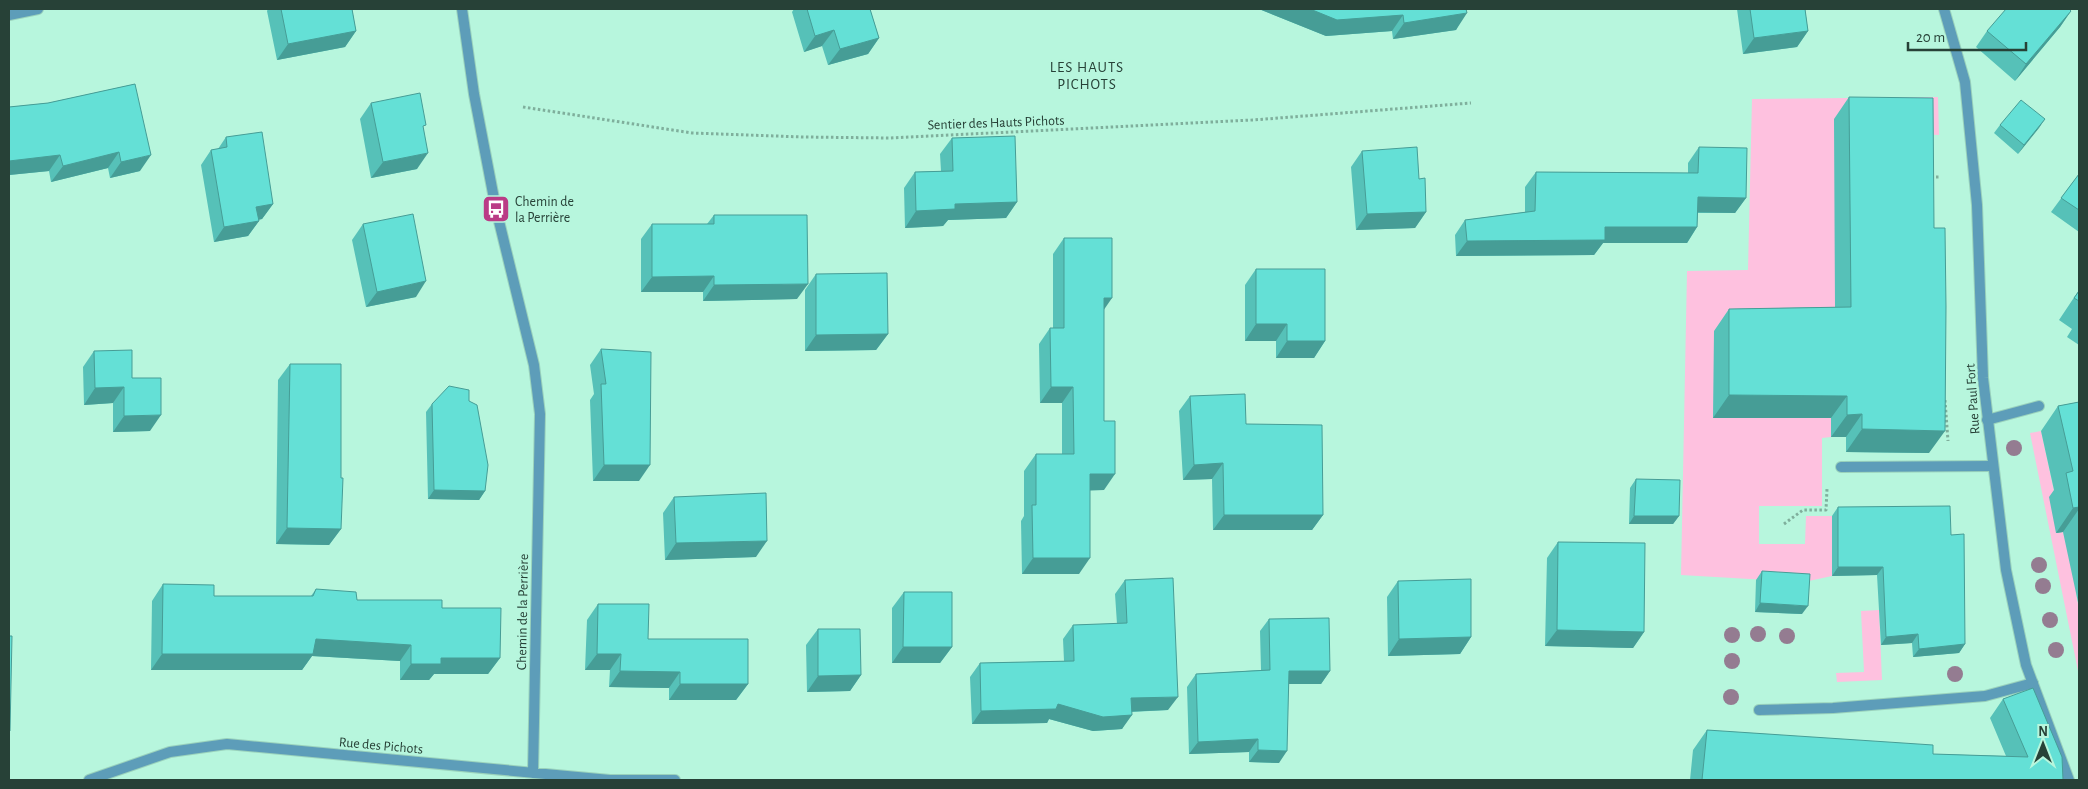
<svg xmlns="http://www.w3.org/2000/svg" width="2088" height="789" viewBox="0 0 2088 789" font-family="'Alegreya Sans',sans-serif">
  <rect width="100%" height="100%" fill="#b7f6dd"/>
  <!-- green -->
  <path fill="#fec1df" d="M1938,97L1939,135L1918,134L1835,193V329L1714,418H1831V437L1822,438V506H1759V544H1805L1806,516H1832V576L1804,582L1681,575L1687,271L1748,270L1752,99Z
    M2041,431L2055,496L2056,533L2063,532L2079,593L2076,594L2079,609V676L2030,433Z
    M1879,610L1882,680L1837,682L1836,673L1864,672L1861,611Z"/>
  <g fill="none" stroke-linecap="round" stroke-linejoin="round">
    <!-- service casing -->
    <g stroke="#9ad2bc" stroke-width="12">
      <path id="service" d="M1987,420L2039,406
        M1841,467L1992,466
        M1759,710L1833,708L1985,696L2033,683"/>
    </g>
    <!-- minor casing -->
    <g stroke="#9ad2bc" stroke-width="12">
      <path id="minor" d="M462,9L474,94L496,209L534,365L540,414L533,773
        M9,15L38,9
        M89,780L170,752L227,744L610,780H675"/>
    </g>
    <!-- tertiary casing -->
    <g stroke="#9ad2bc" stroke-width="12">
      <path id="tertiary" d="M1944,9L1965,82L1977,205L1983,378L2006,570L2026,665L2069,780"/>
    </g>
    <!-- path -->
    <path stroke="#7faf9c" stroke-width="3" stroke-dasharray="2.5 2.5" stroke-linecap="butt" d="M523,107L692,133L803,137L890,138L1253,120L1471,103
      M1931,177H1940
      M1945,400L1948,441
      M1784,524L1803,510H1826L1827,489"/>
    <!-- service -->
    <use href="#service" stroke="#5d9db9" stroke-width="10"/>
    <!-- minor -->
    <use href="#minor" stroke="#5d9db9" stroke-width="10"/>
    <!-- tertiary -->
    <use href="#tertiary" stroke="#5d9db9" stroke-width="10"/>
  </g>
  <!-- trees -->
  <g fill="#947c91">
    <circle cx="2014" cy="448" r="8"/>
    <circle cx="2039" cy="565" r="8"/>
    <circle cx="2043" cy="586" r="8"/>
    <circle cx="2050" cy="620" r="8"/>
    <circle cx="1758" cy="634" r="8"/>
    <circle cx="1732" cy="635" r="8"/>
    <circle cx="1787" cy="636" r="8"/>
    <circle cx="2056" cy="650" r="8"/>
    <circle cx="1732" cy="661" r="8"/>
    <circle cx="1955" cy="674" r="8"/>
    <circle cx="1731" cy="697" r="8"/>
  </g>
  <!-- wall -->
  <path fill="#56c1b8" d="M268,9H352L356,31L345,47L277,60L267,11Z
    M794,9H870L879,38L868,54L828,65L822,46L804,52L792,12Z
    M1259,9H1466L1456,30L1393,39L1392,31L1326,36Z
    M1737,9H1805L1808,31L1797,47L1743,54Z
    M2071,11L2060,27L2015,81L1976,47L1987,31Z
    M135,84L140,171L110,178L108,168L51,182L49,171L9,175V107L48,103Z
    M1849,97L1929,453L1846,452V437H1831V418H1713L1714,331L1729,309L1835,307L1834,119Z
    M371,103L424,129L417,169L371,178L360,119Z
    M2045,119L2018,154L1994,133L2000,125Z
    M226,137L273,204L262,219L258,220L259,221L248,236L214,242L201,165L211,150L218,149Z
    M952,138L1017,202L1006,218L948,220L943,226L905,228L904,188L915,172L941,171L940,154Z
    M1699,147L1746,198L1735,213H1698L1697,227L1687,243H1603L1594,255L1456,256L1455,235L1465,220L1525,212V187L1536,172L1688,173V163Z
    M1362,151L1419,179L1426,212L1415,228L1356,230L1351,167Z
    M2079,174V232L2051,212Z
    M714,215L797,299L703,301V292H641V239L652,224H707Z
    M363,224L416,297L366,307L352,240Z
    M1064,238L1104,310V490H1090L1079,574H1022L1021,521L1024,516V471L1036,454H1062V403H1040L1039,344L1050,328H1053V254Z
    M1256,269L1325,341L1314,358H1276V341H1245V285Z
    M816,274L888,334L876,350L805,351V290Z
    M2079,290V345L2067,337L2072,329L2059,320Z
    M601,349L639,481H593L590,400L594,394L590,365Z
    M94,351L132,378L150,431L113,432V403L84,405L83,367Z
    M290,364L341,529L329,545L276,544L278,380Z
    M1190,396L1246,424L1323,515L1312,530H1213L1212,479L1183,480L1179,411Z
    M469,401L485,491L479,500L428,499L426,412L432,404Z
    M2079,402V607L2063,532L2056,533L2049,497L2054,490L2041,431L2058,406Z
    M1636,479L1679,516L1673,524H1629L1630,488Z
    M674,497L756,557L665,560L663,513Z
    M1838,507L1951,535L1965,644L1959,653L1913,657L1912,643L1881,645L1877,575L1832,576V516Z
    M1558,542L1644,632L1633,648L1545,646L1547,558Z
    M1762,571L1802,614L1755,612L1756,580Z
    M1125,580L1168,710L1131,712L1122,729L1093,731L1049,719L1047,723L972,724L970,677L980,663L1064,661L1063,639L1073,625L1117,624L1115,594Z
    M1398,581L1471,637L1460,654L1388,656L1387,597Z
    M163,584L214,596H311L316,589L357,600L442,608L500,658L488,674H434L429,680H400V661L312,656L302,670H151L152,601Z
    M904,592L952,647L940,663H892V608Z
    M598,604L648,639L748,684L736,700H669V688L609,687L610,670H585L587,620Z
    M1269,619L1330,671L1321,684H1289L1279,763L1249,762V752L1189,754L1187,687L1196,674L1261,670L1260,631Z
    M818,629L861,675L850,691L807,692L806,645Z
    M2003,699L2063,780H1690L1693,750L1707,730L1933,754L2006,756L1990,718Z"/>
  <!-- shaded-wall -->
  <path fill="#469d96" d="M1259,9H1310L1403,15L1392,31L1326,36Z
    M2071,11L2060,27L2015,81L2026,64Z
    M1467,13L1456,30L1393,39L1404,23Z
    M834,30L822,46L804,52L815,36Z
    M356,31L345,47L277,60L288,44Z
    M1808,31L1797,47L1743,54L1754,38Z
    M879,38L868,54L828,65L840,49Z
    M2045,119L2039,128L2018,154L2024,145Z
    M119,152L108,168L51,182L63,166Z
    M428,153L417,169L371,178L383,162Z
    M60,155L49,171L9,175V161Z
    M151,155L140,171L110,178L121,162Z
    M1698,197L1746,198L1735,213L1687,212Z
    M1017,202L1006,218L948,220L943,226L905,228L916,211L955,204Z
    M273,204L262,219L245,222L256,207Z
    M1426,212L1415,228L1356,230L1367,214Z
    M259,221L248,236L214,242L224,227Z
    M1605,227H1697L1687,243H1603L1594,255L1456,256L1467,241Z
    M714,276L703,292H641L652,277Z
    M426,281L416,297L366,307L377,292Z
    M808,284L797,299L703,301L714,285Z
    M1104,298H1112L1101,314Z
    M1256,324H1287L1276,341H1245Z
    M888,334L876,350L805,351L816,335Z
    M1287,341H1325L1314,358H1276Z
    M124,387L113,403L84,405L95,388Z
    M1051,387H1073L1062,403H1040Z
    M1729,395L1847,396L1831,418H1713Z
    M1862,414L1846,437H1831L1847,415Z
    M161,415L150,431L113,432L124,416Z
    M1862,429L1945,431L1929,453L1846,452Z
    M1223,463L1212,479L1183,480L1194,465Z
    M604,465H650L639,481H593Z
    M1090,474H1115L1104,490L1078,491Z
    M434,490L485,491L479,500L428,499Z
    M2079,507V509L2063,532L2056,533L2073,508Z
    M1224,515H1323L1312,530H1213Z
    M1634,516H1679L1673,524H1629Z
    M287,528L341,529L329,545L276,544Z
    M767,541L756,557L665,560L676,543Z
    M1033,558H1090L1079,574H1022Z
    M1838,567H1883L1877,575L1832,576Z
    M1760,603L1808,606L1802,614L1755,612Z
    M1557,630L1644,632L1633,648L1545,646Z
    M1918,634L1912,643L1881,645L1886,637Z
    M1471,637L1460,654L1388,656L1399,639Z
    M316,639L411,645L400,661L312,656L302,670H151L162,654Z
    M1965,644L1959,653L1913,657L1919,649Z
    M903,647H952L940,663H892Z
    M597,654H621L610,670H585Z
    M441,658H500L488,674H434L429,680H400L411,664Z
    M620,671L680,672L669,688L609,687Z
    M1289,671H1330L1321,684H1281Z
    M861,675L850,691L807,692L818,676Z
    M680,684H748L736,700H669Z
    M1178,697L1168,710L1121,712L1131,698Z
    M1058,704L1132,715L1122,729L1093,731L1049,719L1047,723L972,724L981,711Z
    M1258,739L1249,752L1189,754L1198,742Z
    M1258,750L1287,751L1279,763L1249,762Z"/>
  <!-- building -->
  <path fill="#64e0d6" stroke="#469d96" d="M281,9H352L356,31L288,44Z
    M807,9H870L879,38L840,49L834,30L815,36Z
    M1310,9H1466L1467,13L1404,23L1403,15L1337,20Z
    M1750,9H1805L1808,31L1754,38Z
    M2006,9H2069L2071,11L2026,64L1987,31Z
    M135,84L151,155L121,162L119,152L63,166L60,155L9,161V107L48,103Z
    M420,93L426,125L423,126L428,153L383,162L371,103Z
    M1849,97L1933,98L1934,228H1945L1946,307L1945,431L1862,429V414L1847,415V396L1729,395V309L1851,307Z
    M2021,100L2045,119L2024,145L2000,125Z
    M262,132L273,204L256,207L259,221L224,227L211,150L227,147L226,137Z
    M1015,136L1017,202L955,204V209L916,211L915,172L953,171L952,138Z
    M1417,147L1419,179L1425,178L1426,212L1367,214L1362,151Z
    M1699,147L1747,148L1746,198L1698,197L1697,227H1605V240L1467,241L1465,220L1535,211L1536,172L1698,173Z
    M2079,174V210L2061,198Z
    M413,214L426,281L377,292L363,224Z
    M714,215H807L808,284L714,285V276L652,277V224H714Z
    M1064,238H1112V298H1104V421H1115V474H1090V558H1033L1032,505H1036V454H1074L1073,387H1051L1050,328H1064Z
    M1256,269H1325V341H1287V324H1256Z
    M887,273L888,334L816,335V274Z
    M2079,291V301L2074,298Z
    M601,349L651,352L650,465H604L601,384H606Z
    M132,350V378H161V415L124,416V387L95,388L94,351Z
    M290,364H341V478H343L341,529L287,528Z
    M449,386L469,390V401L477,405L488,465L485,491L434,490L432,404Z
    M1245,394L1246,424L1322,425L1323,515H1224L1223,463L1194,465L1190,396Z
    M2079,402V507L2073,508L2066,473L2073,471L2058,406Z
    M1636,479L1680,480L1679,516H1634Z
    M766,493L767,541L676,543L674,497Z
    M1950,506L1951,535L1964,534L1965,644L1919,649L1918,634L1886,637L1883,567H1838V507Z
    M1558,542L1645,543L1644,632L1557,630Z
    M1762,571L1810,574L1808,606L1760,603Z
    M1173,578L1178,697L1131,698L1132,715L1103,717L1058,704L1056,709L981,711L980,663L1074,661L1073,625L1127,623L1125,580Z
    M1471,579V637L1399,639L1398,581Z
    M163,584L214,585V596H313L316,589L356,592L357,600H442V608H501L500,658H441V664H411V645L316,639L313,654H162Z
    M904,592H952V647H903Z
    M598,604H649L648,639H748V684H680V672L620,671L621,654H597Z
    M1329,618L1330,671H1289L1287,751L1258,750V739L1198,742L1196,674L1270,670L1269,619Z
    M818,629H860L861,675L818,676Z
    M9,636H12L10,731H9Z
    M2033,688L2062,757L2063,780H1702L1707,730L1933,745V754L2028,757L2003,699Z"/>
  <!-- icons -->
  <defs>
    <g id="bus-square" transform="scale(1.4375)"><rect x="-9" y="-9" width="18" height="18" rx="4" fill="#ba3b86" stroke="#b7f6dd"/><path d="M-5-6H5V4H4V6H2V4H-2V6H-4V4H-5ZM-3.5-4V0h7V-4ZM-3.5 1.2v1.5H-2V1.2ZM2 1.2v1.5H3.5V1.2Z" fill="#fff"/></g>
  </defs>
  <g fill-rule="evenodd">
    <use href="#bus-square" x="496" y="209"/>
  </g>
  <g text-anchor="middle" stroke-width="4.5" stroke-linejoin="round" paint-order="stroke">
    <!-- street labels -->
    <g font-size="14" fill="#274137" stroke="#b7f6dd">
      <text transform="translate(996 122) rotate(-2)" y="5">Sentier des Hauts Pichots</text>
      <text transform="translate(1972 399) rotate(-94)" y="5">Rue Paul Fort</text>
      <text transform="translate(522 612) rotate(-89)" y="5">Chemin de la Perrière</text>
      <text transform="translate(381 745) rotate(5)" y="5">Rue des Pichots</text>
    </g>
    <!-- poi labels -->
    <g font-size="14" fill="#274137" stroke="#b7f6dd" text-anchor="start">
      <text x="515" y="206">Chemin de<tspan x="515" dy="16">la Perrière</tspan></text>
    </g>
    <!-- neighbourhood labels -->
    <g font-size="15" letter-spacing="1" fill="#274137" stroke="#b7f6dd">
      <text x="1087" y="72">LES HAUTS<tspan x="1087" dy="17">PICHOTS</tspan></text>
    </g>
  </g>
  <!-- border -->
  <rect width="2088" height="789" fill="none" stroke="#274137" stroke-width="20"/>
  <!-- north arrow -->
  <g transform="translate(2043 744)" stroke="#b7f6dd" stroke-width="4" paint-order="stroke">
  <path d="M0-4L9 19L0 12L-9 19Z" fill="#274137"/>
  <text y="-8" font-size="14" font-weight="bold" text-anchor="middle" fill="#274137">N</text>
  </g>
  <!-- scale -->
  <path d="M1908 42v8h118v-8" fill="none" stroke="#274137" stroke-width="2.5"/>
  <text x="1916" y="42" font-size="15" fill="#274137" stroke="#b7f6dd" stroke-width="4" paint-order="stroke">20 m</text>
</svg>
